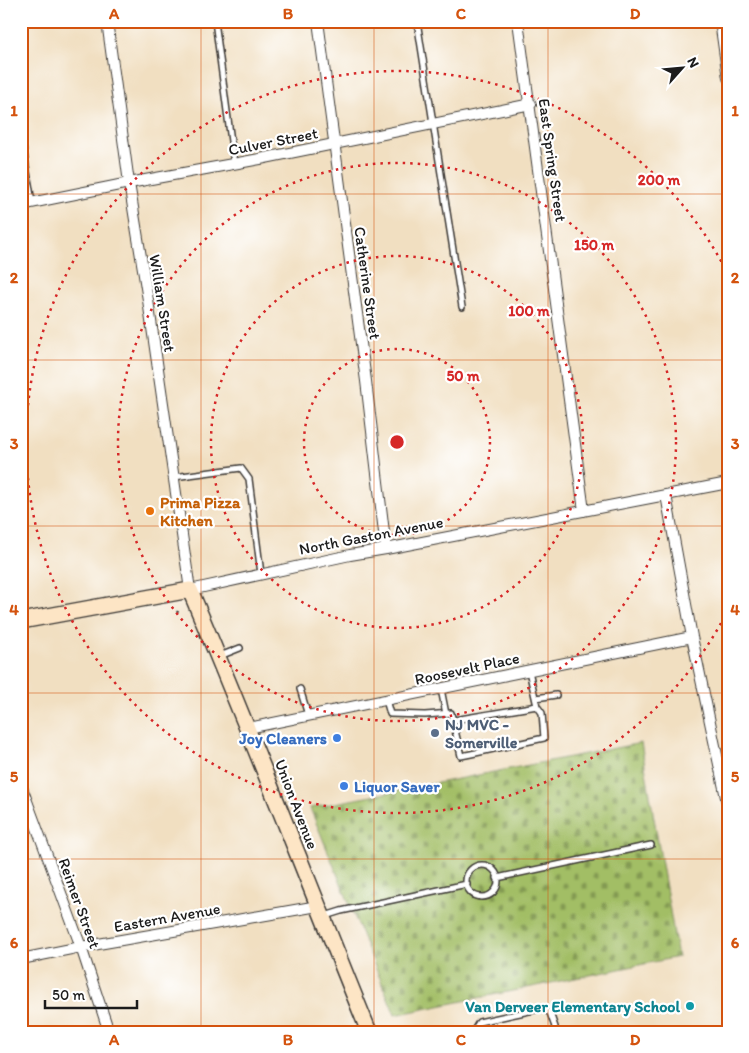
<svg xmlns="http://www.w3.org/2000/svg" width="749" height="1053" viewBox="0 0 749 1053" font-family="Itim,sans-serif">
  <defs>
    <pattern id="cemetery-stones" width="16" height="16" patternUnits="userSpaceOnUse" patternTransform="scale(1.25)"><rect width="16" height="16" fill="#a2be65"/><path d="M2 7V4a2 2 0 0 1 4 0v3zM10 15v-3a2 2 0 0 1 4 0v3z" fill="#839a52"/></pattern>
  </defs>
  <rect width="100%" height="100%" fill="#fff"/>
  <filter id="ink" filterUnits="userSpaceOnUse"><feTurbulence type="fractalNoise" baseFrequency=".02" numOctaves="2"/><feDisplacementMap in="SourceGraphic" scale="10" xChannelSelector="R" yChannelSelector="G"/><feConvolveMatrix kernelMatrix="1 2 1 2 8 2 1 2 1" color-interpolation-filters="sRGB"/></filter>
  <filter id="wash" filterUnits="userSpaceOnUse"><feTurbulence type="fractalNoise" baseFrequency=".0096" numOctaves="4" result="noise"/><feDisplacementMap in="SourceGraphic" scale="20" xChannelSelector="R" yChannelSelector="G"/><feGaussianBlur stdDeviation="1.12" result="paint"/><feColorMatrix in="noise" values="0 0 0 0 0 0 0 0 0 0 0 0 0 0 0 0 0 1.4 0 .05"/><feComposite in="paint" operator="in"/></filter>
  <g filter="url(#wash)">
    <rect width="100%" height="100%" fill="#f1dfc1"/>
    <!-- cemetery -->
    <path fill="url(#cemetery-stones)" stroke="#5f6d40" d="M641,743L678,957L395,1015L310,808Z"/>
  </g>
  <g filter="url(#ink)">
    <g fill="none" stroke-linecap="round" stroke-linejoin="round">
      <!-- lane casing -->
      <g stroke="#3c3935" stroke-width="8">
        <path id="lane" d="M215,21L234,164
          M417,21L462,307
          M21,136L32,202
          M174,477L241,468L249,479L261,574
          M220,656L240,648
          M300,689L308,715
          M441,689L446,714
          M536,698L556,695
          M386,700L390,714L425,715L451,713L461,756L471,754L544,738L542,713L537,706L529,671
          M454,720L537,706
          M466 881a16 16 0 1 1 32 0a16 16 0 1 1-32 0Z
          M497,878L651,845
          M325,916L341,911L467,884
          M475,1032L474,1030L479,1022L543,1008L550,1013L555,1027L553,1032"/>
      </g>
      <!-- street casing -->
      <g stroke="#3c3935" stroke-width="12">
        <path id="street" d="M107,21L129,183L148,300L190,590L350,555L386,549L728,483
          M318,21L366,381L386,549
          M518,21L584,511
          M720,21L728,78
          M21,205L129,183L260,159L531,104
          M666,495L692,637L728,807
          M248,728L692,637
          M21,785L81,947L109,1032
          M21,959L81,947L318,906"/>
      </g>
      <!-- secondary casing -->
      <g stroke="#3c3935" stroke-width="18">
        <path id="secondary" d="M21,621L190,590C252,736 309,885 369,1032"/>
      </g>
      <!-- path -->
      <path stroke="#3c3935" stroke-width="2.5" stroke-dasharray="4 4" stroke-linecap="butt" d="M177,613L178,611"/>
      <!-- lane -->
      <use href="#lane" stroke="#fff" stroke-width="5"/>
      <!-- street -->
      <use href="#street" stroke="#fff" stroke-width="10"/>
      <!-- secondary -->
      <use href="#secondary" stroke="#fde5c5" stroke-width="15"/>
    </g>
  </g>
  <!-- grid -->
  <path fill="none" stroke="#d4530e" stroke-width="1" stroke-opacity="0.55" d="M201,21V1032M374,21V1032M548,21V1032M21,194H728M21,360H728M21,526H728M21,693H728M21,859H728"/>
  <!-- distance rings -->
  <g fill="none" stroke="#d62828" stroke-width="2.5" stroke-dasharray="2.5 5">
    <circle cx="397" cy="442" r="93"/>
    <circle cx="397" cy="442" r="186"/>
    <circle cx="397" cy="442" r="279"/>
    <path d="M728 610A371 371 0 1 1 728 274"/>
  </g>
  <!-- markers -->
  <circle fill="#e8710a" stroke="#fff" stroke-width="2" cx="150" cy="511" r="5"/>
  <circle fill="#5c6f8a" stroke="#fff" stroke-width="2" cx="435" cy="733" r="5"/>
  <g fill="#3f7fe0" stroke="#fff" stroke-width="2">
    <circle cx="337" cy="738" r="5"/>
    <circle cx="344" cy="786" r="5"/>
  </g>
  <circle fill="#0f9aa8" stroke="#fff" stroke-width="2" cx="690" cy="1006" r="5"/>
  <g text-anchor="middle" stroke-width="4.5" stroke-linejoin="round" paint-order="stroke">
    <!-- street labels -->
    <g font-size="16" fill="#1c1c1c" stroke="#fff">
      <text transform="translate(273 141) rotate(-11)" y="6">Culver Street</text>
      <text transform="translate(553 160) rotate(82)" y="6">East Spring Street</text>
      <text transform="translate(368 283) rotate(82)" y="6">Catherine Street</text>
      <text transform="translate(163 303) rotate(81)" y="6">William Street</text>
      <text transform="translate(371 535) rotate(-11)" y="6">North Gaston Avenue</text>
      <text transform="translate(467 668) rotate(-12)" y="6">Roosevelt Place</text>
      <text transform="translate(297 804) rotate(69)" y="6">Union Avenue</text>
      <text transform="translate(80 903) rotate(70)" y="6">Reimer Street</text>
      <text transform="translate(167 917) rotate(-10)" y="6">Eastern Avenue</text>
    </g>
    <!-- food labels -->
    <g font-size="16" font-weight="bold" fill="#c56008" stroke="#fff" text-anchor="start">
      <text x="160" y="508">Prima Pizza<tspan x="160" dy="18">Kitchen</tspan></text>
    </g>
    <!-- service labels -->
    <g font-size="16" font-weight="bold" fill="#4e5e75" stroke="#fff" text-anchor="start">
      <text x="445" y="730">NJ MVC -<tspan x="445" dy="18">Somerville</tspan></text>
    </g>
    <!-- shop labels -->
    <g font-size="16" font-weight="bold" fill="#366cbe" stroke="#fff" text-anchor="end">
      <text x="327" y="744">Joy Cleaners</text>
      <text x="354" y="792" text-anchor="start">Liquor Saver</text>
    </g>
    <!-- culture labels -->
    <g font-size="16" font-weight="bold" fill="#0d838f" stroke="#fff" text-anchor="end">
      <text x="680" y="1012">Van Derveer Elementary School</text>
    </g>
  </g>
  <circle cx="397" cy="442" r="8" fill="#d62828" stroke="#fff" stroke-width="2.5"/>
  <g font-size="15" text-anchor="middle" font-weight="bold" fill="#d62828" stroke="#fff" stroke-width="4.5" stroke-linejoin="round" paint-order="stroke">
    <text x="659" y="185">200 m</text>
    <text x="594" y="250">150 m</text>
    <text x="529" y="316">100 m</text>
    <text x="463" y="381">50 m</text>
  </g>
  <!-- margin -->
  <rect width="749" height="1053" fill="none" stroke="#fff" stroke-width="55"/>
  <!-- north arrow -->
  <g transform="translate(682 68) rotate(63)" stroke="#ffffff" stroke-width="4" paint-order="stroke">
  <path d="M0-4L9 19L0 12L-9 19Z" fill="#1c1c1c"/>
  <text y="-8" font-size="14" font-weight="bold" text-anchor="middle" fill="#1c1c1c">N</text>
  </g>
  <!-- scale -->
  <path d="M45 1000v8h92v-8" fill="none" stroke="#1c1c1c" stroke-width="2.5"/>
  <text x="52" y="1000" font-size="15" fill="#1c1c1c" stroke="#ffffff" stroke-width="4" paint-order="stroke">50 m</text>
  <rect x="28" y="28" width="694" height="998" fill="none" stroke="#d4530e" stroke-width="2"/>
  <g font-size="16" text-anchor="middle" font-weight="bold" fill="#d4530e">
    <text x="114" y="19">A</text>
    <text x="288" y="19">B</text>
    <text x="461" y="19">C</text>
    <text x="635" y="19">D</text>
    <text x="14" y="116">1</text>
    <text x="735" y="116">1</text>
    <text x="14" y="283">2</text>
    <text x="735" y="283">2</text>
    <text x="14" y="449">3</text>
    <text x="735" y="449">3</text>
    <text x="14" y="615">4</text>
    <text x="735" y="615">4</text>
    <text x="14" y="782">5</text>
    <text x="735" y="782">5</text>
    <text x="14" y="948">6</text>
    <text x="735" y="948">6</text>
    <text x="114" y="1045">A</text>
    <text x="288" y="1045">B</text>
    <text x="461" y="1045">C</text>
    <text x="635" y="1045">D</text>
  </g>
</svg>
